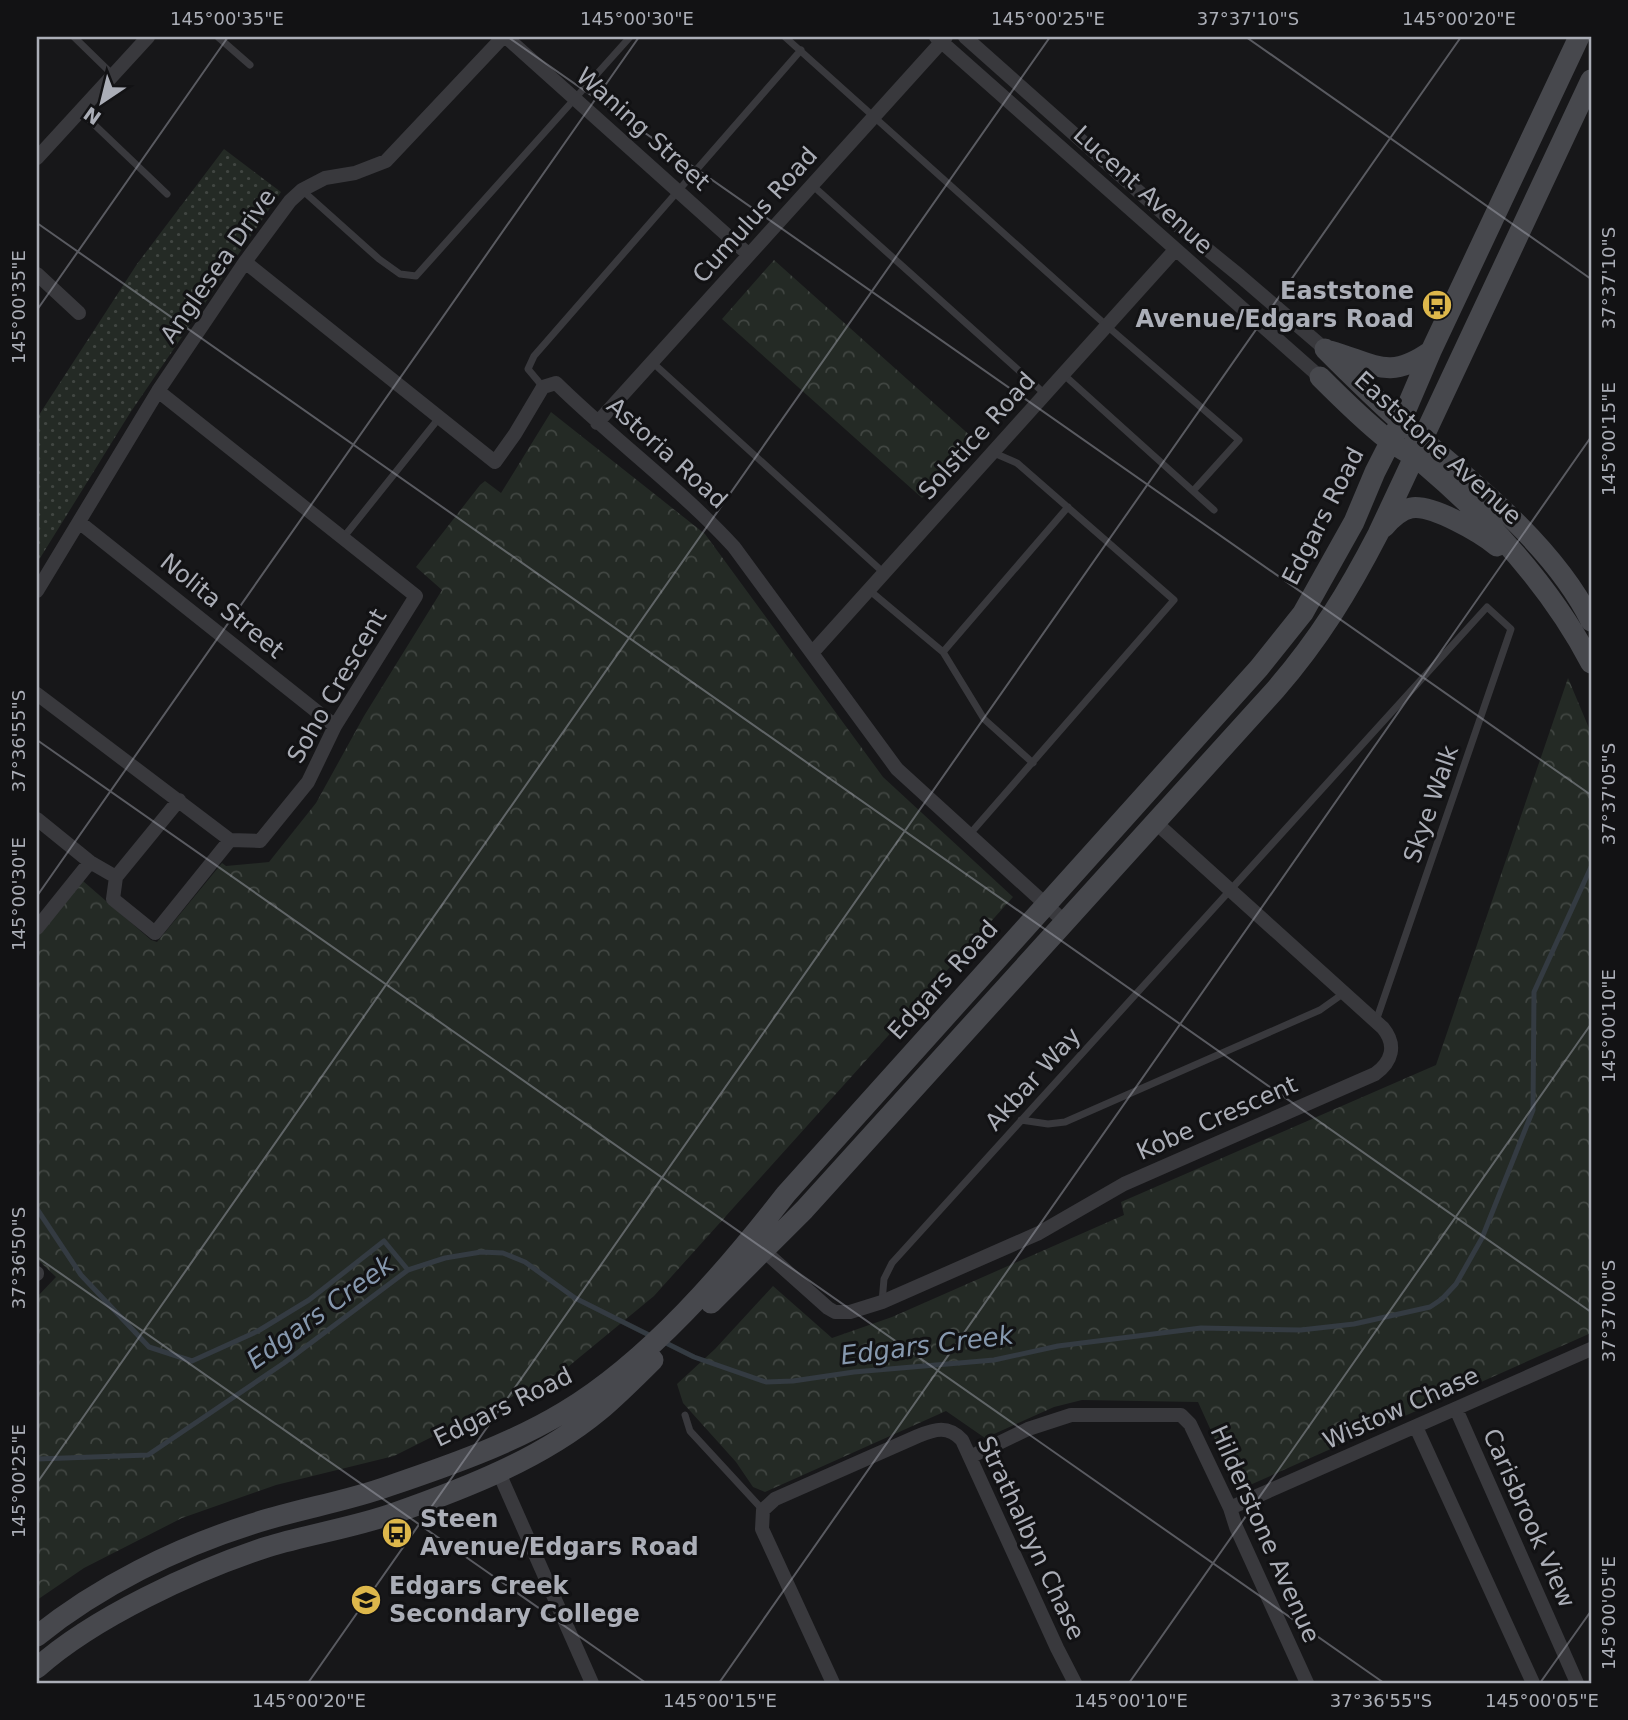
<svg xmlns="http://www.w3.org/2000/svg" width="1628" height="1720" viewBox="0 0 1628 1720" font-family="'DejaVu Sans',sans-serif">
  <defs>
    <pattern id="grass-dots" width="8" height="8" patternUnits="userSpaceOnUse" patternTransform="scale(1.75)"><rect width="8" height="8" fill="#242a25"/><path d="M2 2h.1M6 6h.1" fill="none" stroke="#414642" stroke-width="1.8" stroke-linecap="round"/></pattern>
    <pattern id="park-crowns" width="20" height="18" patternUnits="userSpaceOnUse" patternTransform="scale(1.75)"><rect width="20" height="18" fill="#242a25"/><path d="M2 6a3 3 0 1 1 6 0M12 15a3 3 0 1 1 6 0" fill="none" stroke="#414642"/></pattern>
  </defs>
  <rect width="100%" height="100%" fill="#171719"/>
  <!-- grass -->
  <path fill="url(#grass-dots)" d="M224,149L281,192L130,413L37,563V418L137,264Z"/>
  <!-- park -->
  <path fill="url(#park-crowns)" d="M774,260L974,439L922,498L722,319Z
    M551,412L705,534L883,777L1013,897L654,1296L563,1371L394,1456L276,1485L182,1518L84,1568L37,1600V1297L56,1277L37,1259V936L83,881L151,940L157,942L222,863L226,866L269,862L316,803L364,716L442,590L416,567L480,485L485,481L501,493Z
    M1568,678L1591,733V1333L1250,1485L1233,1479L1198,1402L1082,1400L1054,1407L985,1438L946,1411L765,1492L753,1487L736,1462L683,1403L677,1384L715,1349L773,1286L832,1338L892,1317L1124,1215L1121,1202L1436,1065Z"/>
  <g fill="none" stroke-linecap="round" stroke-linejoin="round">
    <!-- stream -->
    <path stroke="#343b42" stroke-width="5" d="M37,1209L81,1275L149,1347L192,1361L258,1331L309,1300L384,1241L408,1270
      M662,1341L694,1357L766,1382L793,1381L854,1372L994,1360L1058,1346L1201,1328L1301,1330L1354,1324L1430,1307L1442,1299L1456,1284L1482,1238L1533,1110L1534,992L1591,867
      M37,1459L148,1455L284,1363L408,1270L445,1258L481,1252L503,1253L525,1262L575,1298L653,1337"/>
    <!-- lane -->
    <path stroke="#39393d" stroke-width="7" d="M74,37L113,75
      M218,37L250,65
      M785,37L1107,326L1239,440L1193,491
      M80,111L167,194
      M812,185L1045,394
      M302,190L379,259L400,274L416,276L630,37
      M652,362L884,573
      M1063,374L1214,510
      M543,387L528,369L534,356L801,50
      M343,538L439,418
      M869,590L943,652L984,719L1033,763
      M943,652L1068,507
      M969,835L1174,600L1017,463L994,453
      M1021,1120L1048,1124L1065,1122L1320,1010L1344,993
      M882,1302L884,1279L892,1263L1487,607L1511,629L1376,1021
      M685,1415L690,1431L763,1510"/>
    <!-- street -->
    <path stroke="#39393d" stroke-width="14" d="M506,37L749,255
      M936,37L1320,377
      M965,37L1165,215L1240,276L1325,349
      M37,158L148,37
      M245,262L495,462L515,434L543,387L556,383C614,440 680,488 734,547L897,769L1065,922
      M37,274L79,313
      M597,423L946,37
      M79,522L335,726
      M37,591L158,391L245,262L290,201L302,190L325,178L355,173L386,161L503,37
      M812,653L1175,250
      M37,694L230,840L260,841L308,782L335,726L416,596L158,391
      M37,819L90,862L116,877L179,800
      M116,877L113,899L155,933L230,840
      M37,928L90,862
      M763,1250L828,1308L835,1312H850L882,1302L1039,1233L1124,1184L1375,1074C1392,1062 1397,1045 1383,1028L1155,822
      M37,1273V1274
      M1456,1409L1577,1683
      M1416,1427L1533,1683
      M970,1457L1028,1429L1071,1415H1181L1190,1424L1230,1508L1236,1527L1307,1683
      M499,1473L592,1683
      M1230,1508L1591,1349
      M833,1683L762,1529L763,1510L775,1499L918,1436C935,1429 948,1425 962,1440L1057,1648L1075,1683"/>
    <!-- secondary -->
    <path stroke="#47484d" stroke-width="21" d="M1325,349C1349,373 1373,397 1399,420C1465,476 1552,542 1591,621
      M1330,351C1375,364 1389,381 1431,351
      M1320,377C1342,399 1363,420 1387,439C1398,448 1412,454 1423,463C1490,520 1550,585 1591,663
      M1384,527C1391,519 1400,510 1411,508C1432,504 1481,533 1497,546
      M711,1303L804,1210L1276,689C1319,639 1348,592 1378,534L1591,80
      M37,1636C99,1586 176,1548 252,1524C297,1509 345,1502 389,1486C448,1466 511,1444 564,1412C649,1361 726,1271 786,1194L1259,668L1303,613L1354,522L1375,472L1401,421L1431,351L1579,37
      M37,1668C94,1617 194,1571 267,1547C309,1534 353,1528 395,1513C466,1488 541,1459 599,1411C618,1395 636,1377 653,1360"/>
  </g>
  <!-- ticks -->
  <path fill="none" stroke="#abaeb7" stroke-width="2" stroke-opacity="0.45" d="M508,37L1591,795M1246,37L1591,279M37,223L1591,1312M37,310L228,37M37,740L1384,1683M37,896L639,37M37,1257L646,1683M37,1483L1050,37M308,1683L1461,37M719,1683L1591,437M1129,1683L1591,1024M1540,1683L1591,1611"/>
  <!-- icons -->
  <defs>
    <g id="bus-disc" transform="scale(1.575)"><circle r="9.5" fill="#ddb74b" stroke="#121214"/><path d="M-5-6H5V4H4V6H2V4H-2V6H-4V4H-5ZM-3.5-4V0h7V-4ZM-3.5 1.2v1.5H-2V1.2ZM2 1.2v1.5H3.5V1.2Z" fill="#111"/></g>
    <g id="school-disc" transform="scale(1.575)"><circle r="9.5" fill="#ddb74b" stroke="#121214"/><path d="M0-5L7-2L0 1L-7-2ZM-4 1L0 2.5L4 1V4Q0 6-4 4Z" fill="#111"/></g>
  </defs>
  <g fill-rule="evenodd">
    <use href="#bus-disc" x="1437" y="305"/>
    <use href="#bus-disc" x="397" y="1533"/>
    <use href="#school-disc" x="366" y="1600"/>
  </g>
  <g text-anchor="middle" stroke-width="6" stroke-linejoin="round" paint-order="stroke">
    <!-- street labels -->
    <g font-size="24" fill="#abaeb7" stroke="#121214">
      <text transform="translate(643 129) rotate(42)" y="8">Waning Street</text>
      <text transform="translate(1143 190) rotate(42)" y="8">Lucent Avenue</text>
      <text transform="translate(755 215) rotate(-48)" y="8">Cumulus Road</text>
      <text transform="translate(218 266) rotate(-55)" y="8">Anglesea Drive</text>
      <text transform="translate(977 436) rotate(-48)" y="8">Solstice Road</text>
      <text transform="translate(1438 448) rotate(42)" y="8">Eaststone Avenue</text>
      <text transform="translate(667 453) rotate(42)" y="8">Astoria Road</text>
      <text transform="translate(1323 516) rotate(-63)" y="8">Edgars Road</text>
      <text transform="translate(222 606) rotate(39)" y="8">Nolita Street</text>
      <text transform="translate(337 686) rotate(-60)" y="8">Soho Crescent</text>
      <text transform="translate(1431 804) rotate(-71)" y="8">Skye Walk</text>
      <text transform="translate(943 980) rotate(-48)" y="8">Edgars Road</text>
      <text transform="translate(1033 1079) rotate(-48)" y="8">Akbar Way</text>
      <text transform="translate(1217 1118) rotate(-24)" y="8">Kobe Crescent</text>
      <text transform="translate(503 1407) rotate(-26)" y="8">Edgars Road</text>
      <text transform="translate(1401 1408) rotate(-24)" y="8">Wistow Chase</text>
      <text transform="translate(1529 1518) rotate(66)" y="8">Carisbrook View</text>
      <text transform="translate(1265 1534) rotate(66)" y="8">Hilderstone Avenue</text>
      <text transform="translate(1031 1538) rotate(65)" y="8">Strathalbyn Chase</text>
    </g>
    <!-- poi labels -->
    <g font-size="24" font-weight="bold" fill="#abaeb7" stroke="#121214" text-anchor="start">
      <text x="1414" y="299" text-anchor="end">Eaststone<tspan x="1414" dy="28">Avenue/Edgars Road</tspan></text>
      <text x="420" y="1527">Steen<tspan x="420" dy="28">Avenue/Edgars Road</tspan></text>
      <text x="389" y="1594">Edgars Creek<tspan x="389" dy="28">Secondary College</tspan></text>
    </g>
    <!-- water labels -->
    <g font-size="26" font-style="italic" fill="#8698ae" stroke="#121214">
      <text transform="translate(320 1312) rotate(-36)" y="9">Edgars Creek</text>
      <text transform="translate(927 1345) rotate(-7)" y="9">Edgars Creek</text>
    </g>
  </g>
  <!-- border -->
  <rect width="1628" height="1720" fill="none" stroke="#121214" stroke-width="77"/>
  <!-- north arrow -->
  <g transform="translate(102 102) rotate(215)" stroke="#121214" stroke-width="5" paint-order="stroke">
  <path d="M0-5L12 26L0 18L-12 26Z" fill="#abaeb7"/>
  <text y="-10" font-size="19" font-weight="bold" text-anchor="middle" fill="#abaeb7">N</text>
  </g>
  <rect x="38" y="38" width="1552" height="1644" fill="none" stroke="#abaeb7" stroke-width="2.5"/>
  <g font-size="18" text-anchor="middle" fill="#abaeb7">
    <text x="227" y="25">145°00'35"E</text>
    <text x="637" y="25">145°00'30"E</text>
    <text x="1048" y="25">145°00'25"E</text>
    <text x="1248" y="25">37°37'10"S</text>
    <text x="1459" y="25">145°00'20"E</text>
    <text transform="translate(1609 278) rotate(-90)" y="6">37°37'10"S</text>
    <text transform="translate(19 307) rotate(-90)" y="6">145°00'35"E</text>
    <text transform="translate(1609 439) rotate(-90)" y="6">145°00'15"E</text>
    <text transform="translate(19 741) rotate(-90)" y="6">37°36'55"S</text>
    <text transform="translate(1609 794) rotate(-90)" y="6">37°37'05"S</text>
    <text transform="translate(19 894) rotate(-90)" y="6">145°00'30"E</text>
    <text transform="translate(1609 1026) rotate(-90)" y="6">145°00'10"E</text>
    <text transform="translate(19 1258) rotate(-90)" y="6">37°36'50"S</text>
    <text transform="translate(1609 1311) rotate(-90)" y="6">37°37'00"S</text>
    <text transform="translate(19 1481) rotate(-90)" y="6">145°00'25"E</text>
    <text transform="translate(1609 1613) rotate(-90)" y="6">145°00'05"E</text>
    <text x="309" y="1707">145°00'20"E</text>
    <text x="720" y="1707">145°00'15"E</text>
    <text x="1131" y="1707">145°00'10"E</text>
    <text x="1381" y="1707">37°36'55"S</text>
    <text x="1542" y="1707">145°00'05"E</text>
  </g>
</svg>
